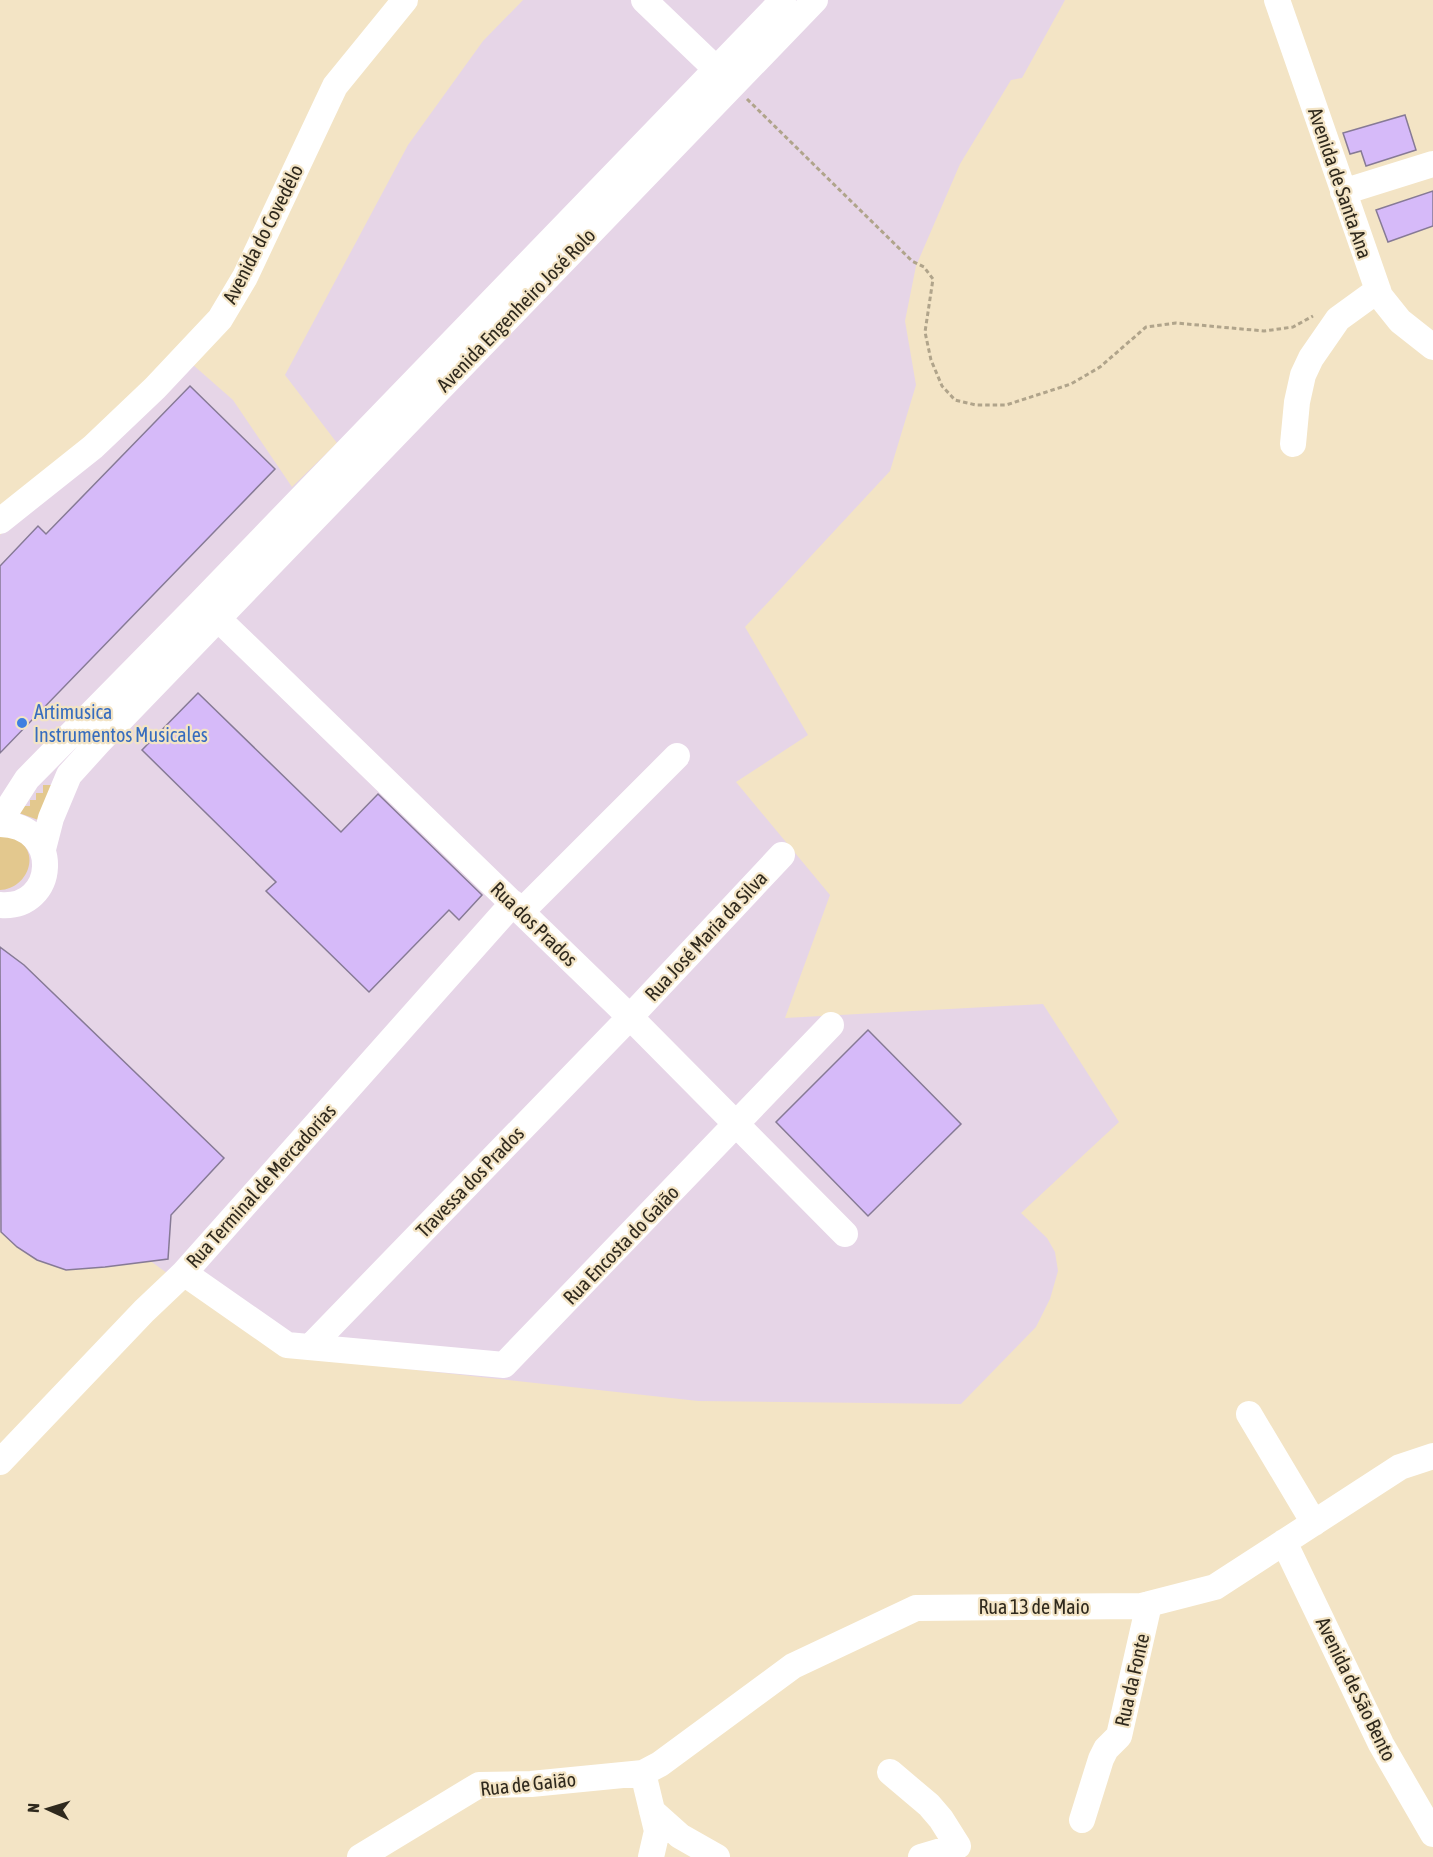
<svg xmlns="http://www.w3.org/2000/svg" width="1433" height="1857" viewBox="0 0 1433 1857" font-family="'Asap Condensed',sans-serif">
  <rect width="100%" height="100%" fill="#f3e4c5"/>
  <!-- industrial -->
  <path fill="#e6d5e7" d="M523,0H1065L1022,78L1011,80L960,164L916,266L905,321L916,385L890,471L745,627L808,735L736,782L830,895L785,1018L1043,1004L1119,1122L1021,1213L1047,1238L1055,1252L1058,1271L1050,1299L1036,1327L961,1404L698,1401L280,1355L149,1260L105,1267L66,1270L1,1232L0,1230V535L107,445L192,364L233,400L292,487L337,443L285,375L408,145L483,41Z"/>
  <!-- green -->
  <path fill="#e3c88e" d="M43,785H54L41,821L19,813L23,806H30V800H36V793H43Z
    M0,835C5,836 10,837 15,839C42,851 28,889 0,890Z"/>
  <!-- building -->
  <path fill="#d6baf9" stroke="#867a95" stroke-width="1.5" d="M1405,115L1416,150L1366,166L1361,151L1350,154L1343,133Z
    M1433,191V226L1388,242L1376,210Z
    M190,386L275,469L0,753V566L38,526L46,534Z
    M198,693L341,832L378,794L482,895L459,920L449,910L369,992L266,891L276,882L142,750Z
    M0,947L24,965L224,1158L171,1215L168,1259L105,1267L66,1270L37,1260L17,1247L1,1232Z
    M868,1030L961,1124L868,1216L776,1122Z"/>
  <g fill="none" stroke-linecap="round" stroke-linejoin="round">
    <!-- path -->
    <path stroke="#b0a48b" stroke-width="3" stroke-dasharray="4.5 3" stroke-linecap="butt" d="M747,99L912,261L924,267L933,279L925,332L931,360L942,386L955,400L976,405H1006L1071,384L1100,367L1146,327L1176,323L1264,331L1293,327L1313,316"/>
    <!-- minor -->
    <path stroke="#fff" stroke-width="26" d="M644,0L716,69
      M1277,0L1380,296L1400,321L1433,347
      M1343,192L1433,164
      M1293,444L1297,402L1303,375L1311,358L1338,319L1378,290
      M0,521L93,447L155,388L220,319L245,277L335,86L405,0
      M207,608L630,1017L845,1234
      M0,821L27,779L201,602L783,0
      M0,824C63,825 57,910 0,905
      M43,849L51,818L69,775L98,743L815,0
      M522,911L677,756
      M184,1273L287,1345L504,1365L831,1025
      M310,1347L630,1017L782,855
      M1249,1414L1314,1523
      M0,1462L144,1311L184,1273L513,903
      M1284,1542L1381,1744L1433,1834
      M890,1772L929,1805L941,1819L958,1846L921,1857
      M643,1773L657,1831L651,1857
      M652,1811L680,1836L717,1857
      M1082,1820L1101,1759L1106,1749L1119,1736L1149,1604
      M360,1857L479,1785L531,1784L643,1773L660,1764L793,1666L916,1608L1141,1606L1215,1587L1400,1467L1433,1456"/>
  </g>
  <!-- markers -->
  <circle fill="#3f7fe0" stroke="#f3e4c5" stroke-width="2" cx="22" cy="723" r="6"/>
  <g text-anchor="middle" stroke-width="4.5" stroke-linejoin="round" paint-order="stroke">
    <!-- street labels -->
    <g font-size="20" fill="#2f291d" stroke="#f3e4c5">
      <text transform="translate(1340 183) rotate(71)" y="7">Avenida de Santa Ana</text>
      <text transform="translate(263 234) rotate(-63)" y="7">Avenida do Covedêlo</text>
      <text transform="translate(516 310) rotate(-46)" y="7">Avenida Engenheiro José Rolo</text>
      <text transform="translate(534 924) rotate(44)" y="7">Rua dos Prados</text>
      <text transform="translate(706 936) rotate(-47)" y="7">Rua José Maria da Silva</text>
      <text transform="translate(470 1182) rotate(-46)" y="7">Travessa dos Prados</text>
      <text transform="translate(261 1186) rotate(-48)" y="7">Rua Terminal de Mercadorias</text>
      <text transform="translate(621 1245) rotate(-46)" y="7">Rua Encosta do Gaião</text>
      <text x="1034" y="1614">Rua 13 de Maio</text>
      <text transform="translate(1132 1680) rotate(-77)" y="7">Rua da Fonte</text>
      <text transform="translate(1356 1689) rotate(64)" y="7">Avenida de São Bento</text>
      <text transform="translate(528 1784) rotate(-6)" y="7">Rua de Gaião</text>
    </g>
    <!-- shop labels -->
    <g font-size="20" fill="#366cbe" stroke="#f3e4c5" text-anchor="start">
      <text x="34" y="719">Artimusica<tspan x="34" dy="23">Instrumentos Musicales</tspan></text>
    </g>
  </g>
  <!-- north arrow -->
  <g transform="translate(48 1809) rotate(274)" stroke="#f3e4c5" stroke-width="4.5" paint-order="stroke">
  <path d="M0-4.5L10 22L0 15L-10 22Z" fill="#2f291d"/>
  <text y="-9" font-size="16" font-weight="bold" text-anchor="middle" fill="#2f291d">N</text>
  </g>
</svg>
